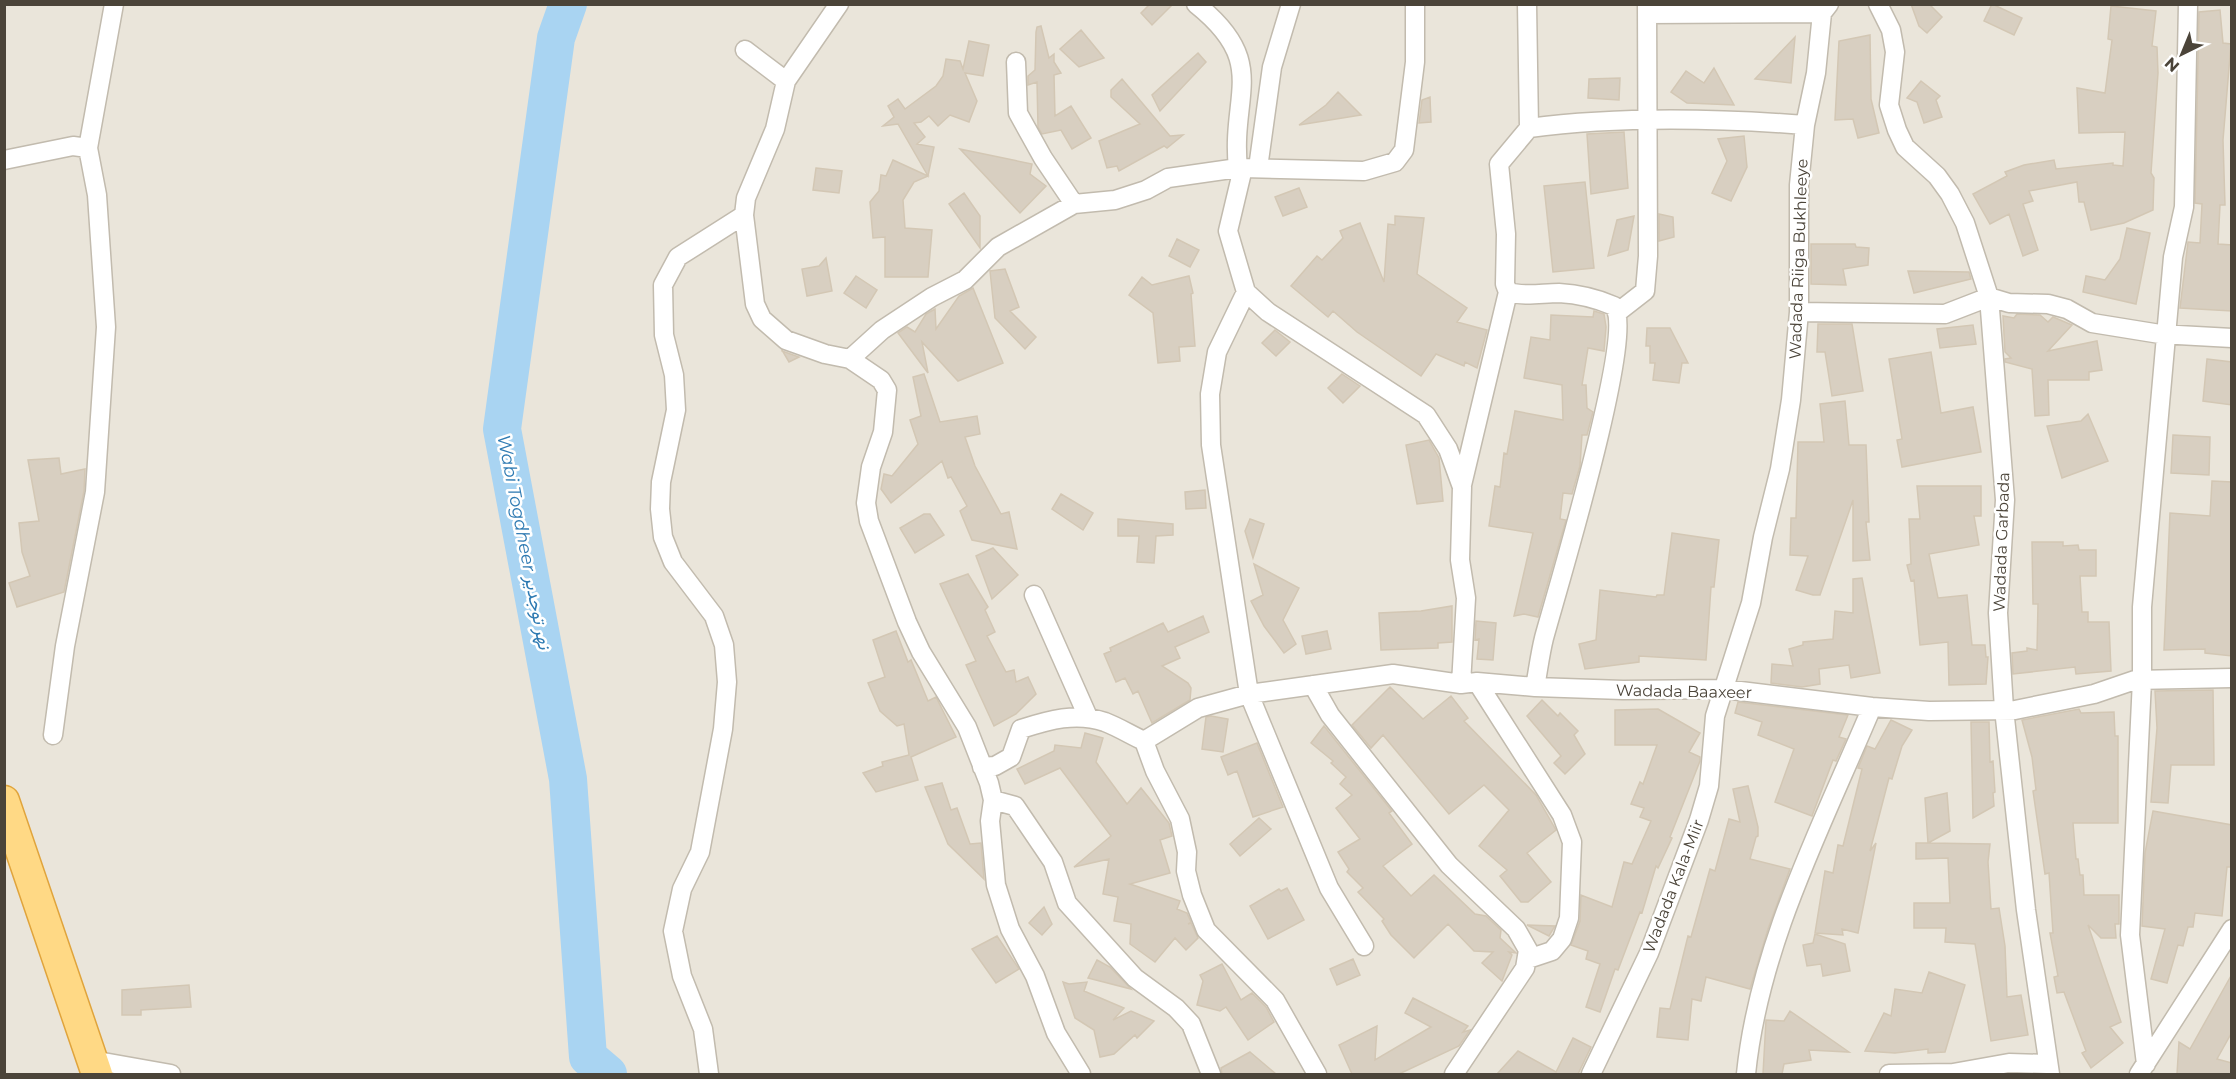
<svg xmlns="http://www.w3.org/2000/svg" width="2236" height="1079" viewBox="0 0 2236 1079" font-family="Montserrat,Vazirmatn,sans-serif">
  <rect width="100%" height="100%" fill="#f6f3ec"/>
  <!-- residential -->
  <path fill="#eae5da" d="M5,5H2231V1074H5Z"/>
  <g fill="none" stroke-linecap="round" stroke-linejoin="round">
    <!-- river -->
    <path stroke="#a9d4f2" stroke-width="38" d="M568,4L556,38L502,429L568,779L588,1057L608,1074"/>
  </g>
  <!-- building -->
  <path fill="#d8cfc1" stroke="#d3c7b4" stroke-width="1.5" d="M1150,4H1173L1152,25L1141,13Z
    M1911,4H1929L1942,17L1927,33L1919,26Z
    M1992,4L2022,18L2014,35L1984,21Z
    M2111,6L2156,11L2152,46L2157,47L2158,73L2151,173L2154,178L2153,210L2124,223L2091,230L2084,202H2079L2077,182L2029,191L2033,201L2023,204L2038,250L2023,256L2009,214L1990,224L1973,194L2007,176L2005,172L2024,165L2054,160L2056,169L2113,163V165L2123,166L2125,132L2079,133L2077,88L2105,93L2112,40L2108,39Z
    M2220,10L2223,43L2231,44L2223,140L2225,205H2220L2218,244L2232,245V311L2180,308L2188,242L2200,243L2202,204L2195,203L2199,12Z
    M1041,26L1049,58L1054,54V62L1061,73L1054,75L1055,116L1071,106L1091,138L1072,149L1061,130L1042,134L1038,127L1037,82L1028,85V76L1035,70L1036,32L1037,27Z
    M1081,30L1104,58L1079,67L1060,49Z
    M1870,35L1871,99L1879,133L1858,138L1853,119L1835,120L1839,41Z
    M1795,37L1791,83L1755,79Z
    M969,41L989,45L983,76L965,73L977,101L969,122L950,115L938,126L929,116L921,122L914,123L925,137L917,144L934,147L928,176L898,124L883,126L894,117L888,106L898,99L905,109L936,86L943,76L946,59L960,61L963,69Z
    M1198,53L1206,62L1160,111L1152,95Z
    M1714,68L1734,105L1687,103L1671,92L1686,71L1704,83Z
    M1620,78L1619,100L1588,98L1589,79Z
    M1122,79L1170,136L1183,135L1167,148L1164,146L1119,171L1117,166L1107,168L1099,141L1140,124L1111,97V90Z
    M1921,81L1940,96L1936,100L1942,117L1924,123L1917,102L1907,98Z
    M1338,92L1361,115L1299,125L1326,105Z
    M1430,97L1431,122L1419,123L1422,100Z
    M1624,132L1628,188L1591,194L1587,134Z
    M1744,136L1747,167L1731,201L1712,193L1727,161L1718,139Z
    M960,149L1032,164L1030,174L1046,186L1020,213Z
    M893,160L928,176L914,182L903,200L905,228L932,230L928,277H885V237L873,238L870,202L879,191L881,175L886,176Z
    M816,168L842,171L839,193L813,190Z
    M1585,182L1594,268L1553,272L1544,186Z
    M1299,188L1307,207L1283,216L1275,197Z
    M964,193L980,216V248L949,204Z
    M1659,214L1673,217L1674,237L1659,241Z
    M1395,216L1424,218L1417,274L1467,308L1457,322L1487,330L1477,368L1465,362L1464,366L1436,354L1421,376L1357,332L1333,311L1328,317L1291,286L1317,256L1322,260L1343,238L1340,231L1360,223L1384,282L1388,224L1395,225Z
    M1634,216L1628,250L1608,256L1617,220Z
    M2127,228L2150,233L2136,304L2083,292L2086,276L2105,280L2120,259Z
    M1177,239L1199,250L1190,267L1169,256Z
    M1811,244H1855L1856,247L1869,248L1868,265L1843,269L1846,285L1811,284Z
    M826,258L832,291L807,296L802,269L819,266Z
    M1005,269L1019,307L1010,311L1036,337L1025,349L995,318L990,271Z
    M1908,271L1969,272L1971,279L1914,293Z
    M856,276L877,290L866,308L844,293Z
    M1189,276L1193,293L1191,294L1195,346L1179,347L1180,361L1158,363L1153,313L1129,295L1142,277L1152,285Z
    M973,288L1003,363L958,381L922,342L928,373L898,333L907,327L915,332L926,314L935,309L936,329L959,296Z
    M1594,311L1604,314L1606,327L1604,351L1588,348L1582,385H1586L1587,408L1593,412L1587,435H1582L1580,466L1572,494L1563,493L1560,519L1566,520L1538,617L1524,614L1514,616L1533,533L1489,526L1495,486L1500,487L1504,453L1507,454L1515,411L1563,420L1562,385L1524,378L1531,337L1550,340L1551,315L1593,317Z
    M2017,314L2040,315L2048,322L2053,317L2072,325L2048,351L2097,341L2102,370L2089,372V380H2048L2049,415L2035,416L2032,369L2005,362V359L2011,358L2005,352L2003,316L2014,318Z
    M1818,324H1852L1863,391L1832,396L1825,352H1817Z
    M1973,325L1976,344L1940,348L1937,329Z
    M1647,328H1670L1688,363H1682L1679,383L1653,380L1655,363H1650V346H1646Z
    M1275,330L1290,342L1276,356L1262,343Z
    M782,350V351L799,357L789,362Z
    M1931,352L1941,413L1973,407L1981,452L1902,467L1897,440L1902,439L1889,359Z
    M2207,359L2232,362V405L2203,401Z
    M924,374L940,422L977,416L980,434L965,437L975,466L1001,514L1009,512L1017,549L972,540L960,511L967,506L951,477L948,478L942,461L891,503L881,489L884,474L892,476L918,444L910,420L921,416L913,377Z
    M1342,374L1360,386L1343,403L1328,388Z
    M1845,401L1849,445H1866L1869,522H1866L1870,560L1853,561V500L1820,595H1813L1796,590L1808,556L1790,555L1791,518H1796L1798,442H1824L1820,404Z
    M2088,414L2108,461L2062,478L2047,426L2081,421Z
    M2173,435L2210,437L2209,475L2171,473Z
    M1429,440L1439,458L1443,501L1417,504L1406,445Z
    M59,458L61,474L85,469L84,491L64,592L17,607L9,583L30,576L22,552L19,523L39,521L28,460Z
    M2212,481L2232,482V656L2205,653V649L2164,650L2170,513L2210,516Z
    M1917,486H1981V516H1974L1979,545L1929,554L1938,598L1967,595L1972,645H1985L1986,657H1988L1986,684L1949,685L1948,642L1920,645L1914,580L1911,581L1907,565L1911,564L1909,519H1920Z
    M1205,490L1206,508L1186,509L1185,492Z
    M1061,494L1093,513L1083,530L1052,509Z
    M924,514H930L944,535L915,553L900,528Z
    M1118,519L1173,524V535L1156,536L1154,563L1137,562L1139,536H1118Z
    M1250,519L1264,524L1253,558L1245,531Z
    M1672,533L1719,540L1714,587H1711L1706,660L1639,656V662L1585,669L1579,644L1596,640L1600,590L1656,597L1657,595H1664Z
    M2032,542H2063V546L2078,545L2079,550H2096V576H2080L2082,612H2088V622H2109L2111,671L2076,674L2075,667L2013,674L2012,653L2027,651V648L2037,650L2038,604H2033Z
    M993,548L1018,575L992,599L976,556Z
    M1254,564L1299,588L1283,620L1296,644L1284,653L1264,626L1251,601L1263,595Z
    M968,574L988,607L985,610L995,632L987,636L1006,672L1014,670L1016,682L1028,677L1036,694L1016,714L994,726L966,665L976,661L940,584Z
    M1862,578L1880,673L1851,678L1849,665L1819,669L1820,684L1802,687L1771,683L1772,664L1793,666L1789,649L1803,645V642L1833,639L1835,611L1853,613V579Z
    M1452,606V642L1438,643V648L1381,650L1379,613L1421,611Z
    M1203,616L1209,632L1175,647L1180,658L1162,666L1188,683L1191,688L1190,700L1152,723L1138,691L1133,694L1125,678L1116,682L1104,654L1111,651L1110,648L1163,623L1168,632Z
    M1476,621L1496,623L1493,660L1477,659L1479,639L1475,640Z
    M896,631L908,662L911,660L928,701L936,697L956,737L911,757L918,780L876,792L863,773L883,766L882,762L909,755L904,724L897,726L880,711L868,683L885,677L873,640Z
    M1327,631L1331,649L1306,654L1302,636Z
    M1390,687L1423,719L1451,696L1468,718L1464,721L1536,795L1556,830L1527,853L1551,882L1528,902H1521L1500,876L1507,870L1479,846L1509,810L1484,785L1449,814L1383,735L1371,748L1352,725Z
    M2213,690L2214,765H2171L2168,803L2151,802L2157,728L2155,691Z
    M1542,700L1558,716L1560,713L1578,731L1574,735L1585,754L1565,774L1554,763L1561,756L1527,716Z
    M1738,702L1848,715L1839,737L1846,739L1836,761L1833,760L1812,816L1775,802L1794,749L1758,735L1762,722L1735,713Z
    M1658,709L1700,733L1689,752L1700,757V761L1670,837L1672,838L1658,868L1656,866L1642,913L1640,912L1618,970L1615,969L1600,1012L1586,1007L1600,964L1586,959L1588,951L1571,945L1580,921L1581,895L1612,907L1624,862L1632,864L1651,821L1640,817L1644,808L1631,804L1640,782L1643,784L1657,745H1615V710Z
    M2079,709L2081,713L2114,712L2115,736H2118V823H2073L2076,859H2078L2080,875H2083L2084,895H2119V924H2115L2116,938H2101L2088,925L2121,1022L2110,1027L2123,1043L2091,1068L2082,1053L2086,1051L2064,992L2057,993L2054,977L2058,976L2050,933H2053L2049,873L2045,874L2033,791L2036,790L2032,757L2022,720Z
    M1211,716L1228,719L1223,752L1202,749L1206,717Z
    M1891,720L1912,730L1902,746L1892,779L1889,778L1870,851L1876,843L1858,933L1842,929L1843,935L1815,933L1825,871L1833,873L1838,845L1843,846L1862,769L1858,768L1867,746L1875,749Z
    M1971,722H1989L1990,762L1993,761L1995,792L1993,793L1994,806L1973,818Z
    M1324,726L1392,811L1389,813L1412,844L1383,866L1411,896L1434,875L1475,914L1486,916L1501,930L1500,938L1516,953L1509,952L1512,955L1502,981L1482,963L1493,952L1474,951L1448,924L1414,958L1391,935L1382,921L1384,919L1358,892L1363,888L1347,872L1349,869L1338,852L1360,839L1336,808L1352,795L1340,784L1346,777L1331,763L1333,761L1311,743Z
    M1085,733L1103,738L1096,762L1127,804L1141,788L1169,823L1172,836L1160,840L1170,873L1130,884L1180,901L1177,909L1187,913L1191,922L1188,924L1191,923L1198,938L1186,950L1175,938L1155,962L1130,944L1131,924L1114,921L1118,897L1103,894L1109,859L1074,867L1111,836L1060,768L1025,784L1017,769L1054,751L1055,745L1081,748Z
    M1257,743L1283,807L1253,817L1237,771L1228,775L1221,757Z
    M942,783L951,810L957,808L970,844L981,843L984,879L948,844L925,787Z
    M1748,786L1758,827V836L1756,837L1750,859L1790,869L1768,929L1750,989L1706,977L1701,1001L1692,999L1688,1040L1657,1037L1660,1008L1670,1009L1688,936L1691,937L1710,869L1715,871L1729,819L1740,822L1733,789Z
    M1947,793L1950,831L1928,843L1990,844L1988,862L1991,909L1999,908L2005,946L2007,997L2021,995L2028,1035L1991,1041L1975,944L1945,942L1946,928H1914V903H1950L1948,858L1916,859V843H1928L1925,798Z
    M2153,811L2232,825V867H2227L2222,916L2195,913L2193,927H2188L2183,946L2178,945L2167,983L2151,979L2165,929L2142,926L2145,853Z
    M1259,818L1271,829L1240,856L1230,844Z
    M1287,888L1304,920L1268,939L1250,906L1279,889L1281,891Z
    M1044,907L1052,924L1042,935L1029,923Z
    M1527,925L1555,926L1549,936Z
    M1815,934L1845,944L1850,971L1823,976L1821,964L1807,966L1803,945L1813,943Z
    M997,936L1019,969L996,983L972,949Z
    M1353,959L1360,975L1337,985L1330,969Z
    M1097,960L1110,967L1131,989L1088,978Z
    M1222,964L1241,1000L1252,993L1266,1007L1274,1022L1248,1040L1226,1007L1220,1011L1197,1005L1203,981L1200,975Z
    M1929,972L1965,985L1945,1052L1928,1053V1049L1895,1053L1865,1051L1884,1013L1891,1016L1895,989L1922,993Z
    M2232,974V1032L2217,1059L2232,1063V1074H2177L2179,1042L2190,1049Z
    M1063,982L1069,984L1087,982L1084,991L1124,1008L1113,1020L1131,1011L1154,1021L1137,1038L1135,1035L1114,1054L1100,1057L1094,1030L1075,1018Z
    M189,985L191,1007L141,1010V1015H122V990Z
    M1413,998L1468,1026L1463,1032L1470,1030L1459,1046L1399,1074H1352L1339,1045L1377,1026L1375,1060L1431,1027L1405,1013Z
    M1790,1011L1849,1052L1809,1050L1811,1060L1784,1064L1782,1074H1763L1766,1020L1784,1021Z
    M1573,1038L1591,1047L1578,1074H1497L1518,1051L1556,1072Z
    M1250,1052L1276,1074H1222L1221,1068Z"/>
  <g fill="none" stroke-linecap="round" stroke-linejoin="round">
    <!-- minor casing -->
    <g stroke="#c2bbae" stroke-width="21">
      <path id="minor" d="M1196,4C1270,63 1230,94 1238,168H1243L1228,231L1246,292L1217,352L1210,394L1211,445L1249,694L1329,888L1364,946
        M1527,4L1529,128L1499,164L1506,234L1505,284L1508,292C1525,297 1542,293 1559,293C1577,294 1598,299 1614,306C1635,335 1557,590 1544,638C1540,654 1538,671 1535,687
        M1878,4L1891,30L1895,52L1889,105L1897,130L1905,147L1937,176L1950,194L1965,223L1989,297L2005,500L1998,613L2004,709L2026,910L2050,1074
        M1647,14L1822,13
        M745,50L786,81L775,129L746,198L744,215L755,304L762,319L786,340L825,354L850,359L881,380L887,390L883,432L871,467L866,503L869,521L907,622L921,652L967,727L989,783L993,800L990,821L996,885L1010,929L1035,976L1056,1033L1081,1074
        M1016,62L1018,113L1043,158L1074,204
        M786,81L839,4
        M1529,128C1619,116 1714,118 1805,125
        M4,160L73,146L88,148
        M1243,168L1364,171L1395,162L1404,150L1415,62V4
        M1258,168L1272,67L1291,4
        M1246,292L1268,312L1426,415L1448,449L1462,487L1460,560L1466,598L1461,684
        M1618,312L1645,291L1648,256L1647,4
        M1799,312L1945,314L1989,297L2009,303L2048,304L2067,309L2092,323L2160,334L2232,338
        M850,359L882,330L932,297L965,280L998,247L1074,204L1115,200L1146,190L1168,178L1238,168
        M1462,485L1508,292
        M1034,595L1088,717
        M1477,682L1562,815L1572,842L1569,918L1562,939L1552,951L1528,959
        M1313,685L1330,715L1449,865L1516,929L1528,950L1525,968L1454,1074
        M53,735L65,646L95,492L106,327L97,195L88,148L114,4
        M1144,741L1198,708L1249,694L1393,674L1461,684L1477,682L1535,687L1623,690L1724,689L1872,707L1929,711L2015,710L2094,694L2135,680L2232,678
        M982,767L995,766L1011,757L1021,729C1049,720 1076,712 1105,722C1118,727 1131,735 1144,741L1155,771L1180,819L1187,852L1186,871L1192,895L1206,930L1275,1000L1317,1074
        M993,800L1015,806L1053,862L1067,903L1135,978L1176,1008L1191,1024L1211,1074
        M92,1060L171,1074
        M2146,1064L2130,935L2142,680V607L2173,257L2184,207L2188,4
        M709,1074L703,1029L682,976L673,931L682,889L700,852L723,729L727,682L724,645L714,616L673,562L663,537L660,509L661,482L676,410L674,375L664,335L663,285L678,257L744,215
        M1591,1074L1649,953L1699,820L1709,786L1715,716L1751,603L1763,537L1780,469L1791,400L1799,312V185L1805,125L1816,73L1822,13L1829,4
        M1746,1074C1759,945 1822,826 1872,707
        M1889,1074L1953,1073L2009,1063L2047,1064
        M2139,1074L2232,929"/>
    </g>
    <!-- trunk casing -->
    <g stroke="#e0a43c" stroke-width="33">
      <path id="trunk" d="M4,801L97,1074"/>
    </g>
    <!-- minor -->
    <use href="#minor" stroke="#fff" stroke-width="18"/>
    <!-- trunk -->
    <use href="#trunk" stroke="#ffd985" stroke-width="30"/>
  </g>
  <g text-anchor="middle" stroke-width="5" stroke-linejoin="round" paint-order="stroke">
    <!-- street labels -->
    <g font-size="16" fill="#4b4439" stroke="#fff">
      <text transform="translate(1798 259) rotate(-88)" y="6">Wadada Riiga Bukhleeye</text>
      <text transform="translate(2001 542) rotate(-88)" y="6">Wadada Garbada</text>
      <text transform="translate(1684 691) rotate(1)" y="6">Wadada Baaxeer</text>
      <text transform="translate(1673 886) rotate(-69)" y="6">Wadada Kala-Miir</text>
    </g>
    <!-- water labels -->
    <g font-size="18" font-style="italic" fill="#2e7ab2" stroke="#fff">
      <text transform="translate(524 542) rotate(79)" y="6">Wabi Togdheer نهر توجدير</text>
    </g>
  </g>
  <!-- border -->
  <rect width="2236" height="1079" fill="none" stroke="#4b4439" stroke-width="12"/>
  <!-- north arrow -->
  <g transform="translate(2182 54) rotate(223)" stroke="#ffffff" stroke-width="4.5" paint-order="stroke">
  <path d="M0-4.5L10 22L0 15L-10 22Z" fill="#4b4439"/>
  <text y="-9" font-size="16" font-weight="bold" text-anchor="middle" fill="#4b4439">N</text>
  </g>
</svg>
